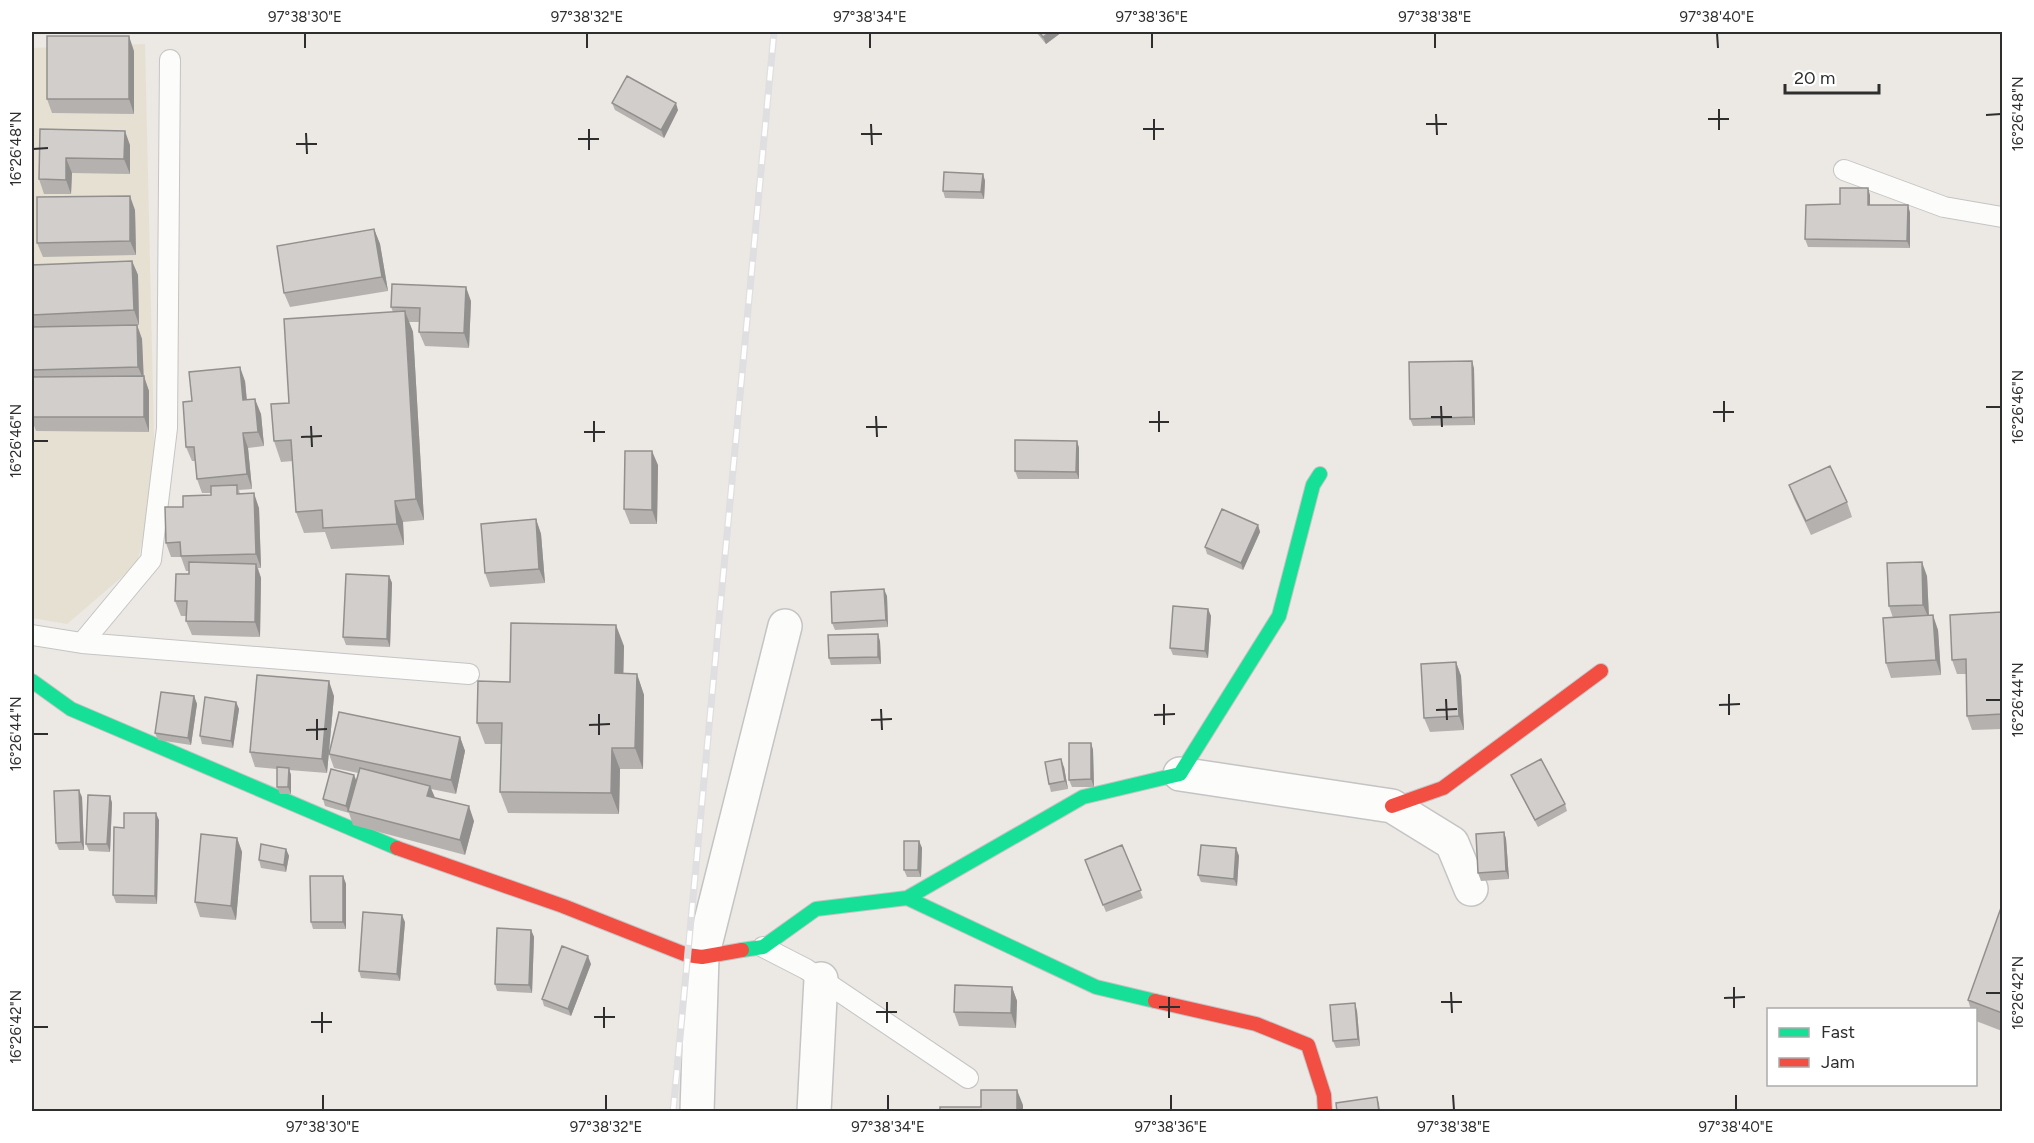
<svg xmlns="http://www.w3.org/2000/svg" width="2034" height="1143" viewBox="0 0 2034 1143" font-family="Figtree,sans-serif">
  <rect width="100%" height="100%" fill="#ece8e4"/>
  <!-- education -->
  <path fill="#e6e0d3" d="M145,44L155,483L137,564L67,624L32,618V48Z"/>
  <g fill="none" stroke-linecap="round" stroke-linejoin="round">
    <!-- lane casing -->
    <g stroke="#c5c4c5" stroke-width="22">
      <path id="lane" d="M1844,170L1944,207L2002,217
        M32,635L82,643L469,674
        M82,643L151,560L167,428L170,60
        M763,947L806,969L968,1078"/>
    </g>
    <!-- street casing -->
    <g stroke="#c5c4c5" stroke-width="36">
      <path id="street" d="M1180,774L1392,806L1452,843L1471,889
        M697,1112L702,957L785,626
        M814,1112L821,979"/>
    </g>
    <!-- fast casing -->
    <g stroke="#c5c4c5" stroke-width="16">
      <path id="fast" d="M32,681L71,709L397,848
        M907,898L1083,797L1180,774L1279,616L1313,485L1320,474
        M742,950L763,947L816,909L907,898L1096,987L1155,1001"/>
    </g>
    <!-- jam casing -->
    <g stroke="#c5c4c5" stroke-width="16">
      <path id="jam" d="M1392,806L1443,788L1601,671
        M397,848L563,906L687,955L702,957L742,950
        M1155,1001L1256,1024L1308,1045L1324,1095L1325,1112"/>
    </g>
    <!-- lane -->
    <use href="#lane" stroke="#fcfcfb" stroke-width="20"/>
    <!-- street -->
    <use href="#street" stroke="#fcfcfb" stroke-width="33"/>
    <!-- fast -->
    <use href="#fast" stroke="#16e098" stroke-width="14"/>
    <!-- jam -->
    <use href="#jam" stroke="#f24e42" stroke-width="14"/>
    <!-- rail casing -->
    <g stroke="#dfdfe1" stroke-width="7">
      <path id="rail" d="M673,1112L774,32"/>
    </g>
    <!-- rail -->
    <use href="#rail" stroke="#fff" stroke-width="4.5" stroke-dasharray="14" stroke-linecap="butt"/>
  </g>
  <!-- wall -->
  <path fill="#b4b1af" d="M1036,32H1062L1046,44Z
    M134,51V114L52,113L47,99Z
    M612,103L678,110L664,138L615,110Z
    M40,129L130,145V174L72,173L71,194H44L39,179Z
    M983,174L985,181L984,199L945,198L943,191Z
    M1870,195V205H1908L1910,213V248L1808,247L1805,239L1840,204Z
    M135,210L136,255L43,257L37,243Z
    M374,229L380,244L388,291L290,307L284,293Z
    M132,261L138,275L139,325H137L142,339L143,376L149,391V432L36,431L32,420V327H33L32,323V265Z
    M471,301L469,348L425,346L419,332L420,322H409L413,332L424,520L403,522L404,545L331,549L325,532L304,533L296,512L293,461L281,462L274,441L289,403L393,312L391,307Z
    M1474,368L1475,425L1413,426L1410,419Z
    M245,381L247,400L261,414L264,446L248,448L252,489L239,490L240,494L259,508L261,568H258L261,578L260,637L192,635L186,621L187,616H181L175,601L189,574V571H186L181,557H171L166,543L183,507L211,495V493H202L197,479L195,461H192L186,447L192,401Z
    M1077,441L1079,448V479H1018L1015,471Z
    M658,465L657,524H630L624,509Z
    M1789,485L1847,502L1852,517L1811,535L1794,499Z
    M536,519L541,534L545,583L490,587L485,573Z
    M1258,525L1260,532L1243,570L1207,554L1205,547Z
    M389,576L392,583L390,647L346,645L343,637Z
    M1927,576L1929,615L1938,630L1941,675L1891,678L1886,663L1893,618L1889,606Z
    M887,596L888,627L835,630L832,623Z
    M1208,609L1211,616L1208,658L1173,655L1170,648Z
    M2002,612V729L1972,730L1967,716L1966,674H1957L1952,660Z
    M880,641L881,664L831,665L829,658Z
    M624,646L623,673L637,674L644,695L643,769H620L619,814L508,813L500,792L501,744H485L477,723L510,682Z
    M1456,662L1461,676L1464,730L1430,732L1424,718Z
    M194,696L197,704L191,745L158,740L155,733Z
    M334,696L327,773L289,770L291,775V794H280L277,787V769L255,767L250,752Z
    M236,702L239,709L233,748L202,744L200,736Z
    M460,737L465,751L456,794L431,789L435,798L474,821L465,855L353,825L349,813L325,806L323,799L356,780L358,773L334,768L329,754Z
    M1091,743L1093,750L1094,787H1072L1069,780Z
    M1064,767L1068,789L1051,792L1049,784Z
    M1511,775L1565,804L1567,811L1538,827L1514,782Z
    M110,796L112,803L110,852L89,851L86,844Z
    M82,797L84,850H59L56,843Z
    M159,820L157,904L116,903L113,895L124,828Z
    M1504,832L1506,839L1509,879L1481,881L1478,873Z
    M237,838L242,852L236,920L200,917L195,902Z
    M919,841L922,848L921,877H907L904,870Z
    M1122,845L1143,898L1106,912L1085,860Z
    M1236,848L1239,856L1237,886L1201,882L1198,875Z
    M286,849L289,856L286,872L261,868L259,860Z
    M343,876L346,884V929H313L311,922Z
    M2002,905V1031L1976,1021V1010H1971L1968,1000Z
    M405,922L400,981L361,978L359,971Z
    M531,930L534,937L532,993L497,991L495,984Z
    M591,964L571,1016L544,1006L542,999Z
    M1012,987L1017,1001L1016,1028L959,1026L954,1012Z
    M1357,1011L1360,1046L1336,1048L1333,1041Z"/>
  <!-- shaded-wall -->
  <path fill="#92908e" d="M1050,32H1062L1046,44L1043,37Z
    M129,36L134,51V114L129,99Z
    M676,103L678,110L664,138L661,130Z
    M125,131L130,145V174L124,159Z
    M66,158L72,173L71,194L66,180Z
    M983,174L985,181L984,199L981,192Z
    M1868,188L1870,195V212L1868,205Z
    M130,196L135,210L136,255L130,241Z
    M1908,205L1910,213V248L1907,241Z
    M374,229L380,244L388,291L382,277Z
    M132,261L138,275L139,325L134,310Z
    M466,287L471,301L469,348L464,333Z
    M405,311L413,332L424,520L416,499Z
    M137,325L142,339L144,381L138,367Z
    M1472,361L1474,368L1475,425L1473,417Z
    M240,367L245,381L248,415L243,400Z
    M144,376L149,391V432L144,417Z
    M255,399L261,414L264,446L258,432Z
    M243,433L248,448L252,489L247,474Z
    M1077,441L1079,448V479L1076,472Z
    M652,451L658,465L657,524L652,510Z
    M254,493L259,508L261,568L256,554Z
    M395,501L403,522L404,545L397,524Z
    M536,519L541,534L545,583L539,569Z
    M1258,525L1260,532L1243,570L1241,563Z
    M1922,562L1927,576L1929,619L1923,605Z
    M256,564L261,578L260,637L255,622Z
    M389,576L392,583L390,647L387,639Z
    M884,589L887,596L888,627L886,620Z
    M1208,609L1211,616L1208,658L1205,651Z
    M1933,615L1938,630L1941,675L1936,660Z
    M616,625L624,646L623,694L615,673Z
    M878,634L880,641L881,664L878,657Z
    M1456,662L1461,676L1464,730L1459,716Z
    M637,674L644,695L643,769L635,748Z
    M329,681L334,696L327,773L322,759Z
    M194,696L197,704L191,745L188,738Z
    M236,702L239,709L233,748L231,741Z
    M460,737L465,751L456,794L451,780Z
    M1091,743L1093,750L1094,787L1091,779Z
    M612,748L620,769L619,814L611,793Z
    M1061,759L1064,767L1068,789L1065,781Z
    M289,768L291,775V794L288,787Z
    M354,775L357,782L348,811L346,806Z
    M430,786L436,800L427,796Z
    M79,790L82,797L84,850L81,842Z
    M110,796L112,803L110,852L107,844Z
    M469,806L474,821L465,855L460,840Z
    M156,813L159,820L157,904L155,896Z
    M1504,832L1506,839L1509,879L1506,871Z
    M237,838L242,852L236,920L231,906Z
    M919,841L922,848L921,877L918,870Z
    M1236,848L1239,856L1237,886L1234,879Z
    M286,849L289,856L286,872L284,865Z
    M343,876L346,884V929L343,922Z
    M402,915L405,922L400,981L397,974Z
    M531,930L534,937L532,993L529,985Z
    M588,956L591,964L571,1016L568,1009Z
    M1012,987L1017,1001L1016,1028L1011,1013Z
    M1355,1003L1357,1011L1360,1046L1358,1039Z
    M1017,1090L1023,1105V1112H1017Z
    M1377,1097L1379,1104L1380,1112H1379Z"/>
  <!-- building -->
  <path fill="#d1cecb" stroke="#92908e" stroke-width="1.5" d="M1039,32H1050L1043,37Z
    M47,36H129V99H47Z
    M627,76L676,103L661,130L612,103Z
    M40,129L125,131L124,159L66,158V180L39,179Z
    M944,172L983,174L981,192L943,191Z
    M1840,188H1868V205H1908L1907,241L1805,239L1806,205L1840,204Z
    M130,196V241L37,243V197Z
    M374,229L382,277L284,293L277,246Z
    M132,261L134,310L32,315V265Z
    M392,284L466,287L464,333L419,332L420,308L391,307Z
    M405,311L416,499L395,501L397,524L323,528L322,510L296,512L291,440L274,441L271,404L289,403L284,319Z
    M137,325L138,367L32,370V327Z
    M1472,361L1473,417L1410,419L1409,362Z
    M240,367L243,400L255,399L258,432L243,433L247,474L197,479L194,447H186L183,402L192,401L189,372Z
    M144,376V417H32V377Z
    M1015,440L1077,441L1076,472L1015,471Z
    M625,451H652V510L624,509Z
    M1830,466L1847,502L1806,521L1789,485Z
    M237,485V494L254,493L256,554L181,556L180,542L166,543L165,507H183V496L211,495V486Z
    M1222,509L1258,525L1241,563L1205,547Z
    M536,519L539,569L485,573L481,524Z
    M189,562L256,564L255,622L186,621L187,601H175L176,574H189Z
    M1922,562L1923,605L1889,606L1887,563Z
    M346,574L389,576L387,639L343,637Z
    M884,589L886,620L832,623L831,592Z
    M1173,606L1208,609L1205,651L1170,648Z
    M2002,612V714L1967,716L1966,659L1952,660L1950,615Z
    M1933,615L1936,660L1886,663L1883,618Z
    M511,623L616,625L615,673L637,674L635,748H612L611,793L500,792L502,723H477L478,681L510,682Z
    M878,634V657L829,658L828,635Z
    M1456,662L1459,716L1424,718L1421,664Z
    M257,675L329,681L322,759L250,752Z
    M161,692L194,696L188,738L155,733Z
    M205,697L236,702L231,741L200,736Z
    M339,712L460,737L451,780L329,754Z
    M1069,743H1091V779L1069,780Z
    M1061,759L1065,781L1049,784L1045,762Z
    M1541,759L1565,804L1535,820L1511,775Z
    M277,767L289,768L288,787H277Z
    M360,768L430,786L427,796L469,806L460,840L348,811Z
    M331,769L354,775L346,806L323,799Z
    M79,790L81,842L56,843L54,791Z
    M88,795L110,796L107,844H86Z
    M124,813H156L155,896L113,895L114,827L124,828Z
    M1504,832L1506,871L1478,873L1476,834Z
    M201,834L237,838L231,906L195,902Z
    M904,841H919L918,870H904Z
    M261,844L286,849L284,865L259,860Z
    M1122,845L1141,890L1103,905L1085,860Z
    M1201,845L1236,848L1234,879L1198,875Z
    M310,876H343V922H311Z
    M2002,905V1013L1968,1000Z
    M363,912L402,915L397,974L359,971Z
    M497,928L531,930L529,985L495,984Z
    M562,946L588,956L568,1009L542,999Z
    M955,985L1012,987L1011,1013L954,1012Z
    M1355,1003L1358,1039L1333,1041L1330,1005Z
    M981,1090H1017V1112H940V1107H981Z
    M1377,1097L1379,1112H1337L1336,1103Z"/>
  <!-- ticks -->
  <path fill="none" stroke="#2e2e2e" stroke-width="2" d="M305,33V48M587,33V48M870,33V48M1152,33V48M1435,33V48M1717,33L1718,48M1719,109V130M1436,114L1437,135M1986,115L2001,114M1154,119V140M1708,119H1729M871,124L872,145M1426,124H1447M589,129V150M1143,129H1164M306,133L307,154M861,134H882M578,139H599M296,144H317M33,149L48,148M1724,401V422M1441,406L1442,427M1986,407H2001M1159,411V432M1713,412H1734M876,416L877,437M1431,417H1452M594,421V442M1149,422H1169M311,426L312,447M866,427H887M584,432H605M301,437L322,436M33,441H48M1729,694V715M1446,699L1447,720M1986,700H2001M1164,704V725M1719,705L1740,704M881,709L882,730M1436,710L1457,709M599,714V735M1154,715L1175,714M317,719V740M871,720L892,719M589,725L610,724M306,730L327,729M33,734H48M1734,987V1008M1451,992L1452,1013M1986,993H2001M1169,997V1018M1724,998L1745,997M887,1002V1023M1441,1002H1462M604,1007V1028M1159,1007H1180M322,1012V1033M876,1012H897M594,1017H615M311,1022H332M33,1027H48M323,1095V1110M606,1095V1110M888,1095V1110M1171,1095V1110M1453,1095L1454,1110M1736,1095V1110"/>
  <!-- border -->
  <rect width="2034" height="1143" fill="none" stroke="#ffffff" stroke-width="66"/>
  <!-- legend -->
  <rect x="1767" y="1008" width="210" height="78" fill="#ffffff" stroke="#ababab" stroke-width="1.5"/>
  <rect x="1779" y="1028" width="30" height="9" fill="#16e098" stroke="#ababab" stroke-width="1.5"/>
  <text x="1821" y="1038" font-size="18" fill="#2e2e2e">Fast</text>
  <rect x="1779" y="1058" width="30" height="9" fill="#f24e42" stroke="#ababab" stroke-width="1.5"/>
  <text x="1821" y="1068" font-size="18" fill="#2e2e2e">Jam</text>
  <!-- scale -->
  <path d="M1785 84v9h94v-9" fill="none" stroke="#2e2e2e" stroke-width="3"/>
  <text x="1794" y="84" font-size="18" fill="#2e2e2e" stroke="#ffffff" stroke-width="4.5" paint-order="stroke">20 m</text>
  <rect x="33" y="33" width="1968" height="1077" fill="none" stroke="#2e2e2e" stroke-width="2"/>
  <g font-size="15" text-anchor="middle" fill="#2e2e2e">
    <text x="305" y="22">97°38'30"E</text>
    <text x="587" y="22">97°38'32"E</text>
    <text x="870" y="22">97°38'34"E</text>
    <text x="1152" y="22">97°38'36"E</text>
    <text x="1435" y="22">97°38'38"E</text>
    <text x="1717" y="22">97°38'40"E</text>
    <text transform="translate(2018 114) rotate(-90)" y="5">16°26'48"N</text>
    <text transform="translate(16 149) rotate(-90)" y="5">16°26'48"N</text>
    <text transform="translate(2018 407) rotate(-90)" y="5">16°26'46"N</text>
    <text transform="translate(16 441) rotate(-90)" y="5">16°26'46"N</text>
    <text transform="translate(2018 700) rotate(-90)" y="5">16°26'44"N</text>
    <text transform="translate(16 734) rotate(-90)" y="5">16°26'44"N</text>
    <text transform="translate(2018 993) rotate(-90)" y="5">16°26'42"N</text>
    <text transform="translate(16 1027) rotate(-90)" y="5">16°26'42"N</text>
    <text x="323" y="1132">97°38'30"E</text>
    <text x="606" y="1132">97°38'32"E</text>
    <text x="888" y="1132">97°38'34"E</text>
    <text x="1171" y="1132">97°38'36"E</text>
    <text x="1454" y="1132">97°38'38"E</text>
    <text x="1736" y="1132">97°38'40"E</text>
  </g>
</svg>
